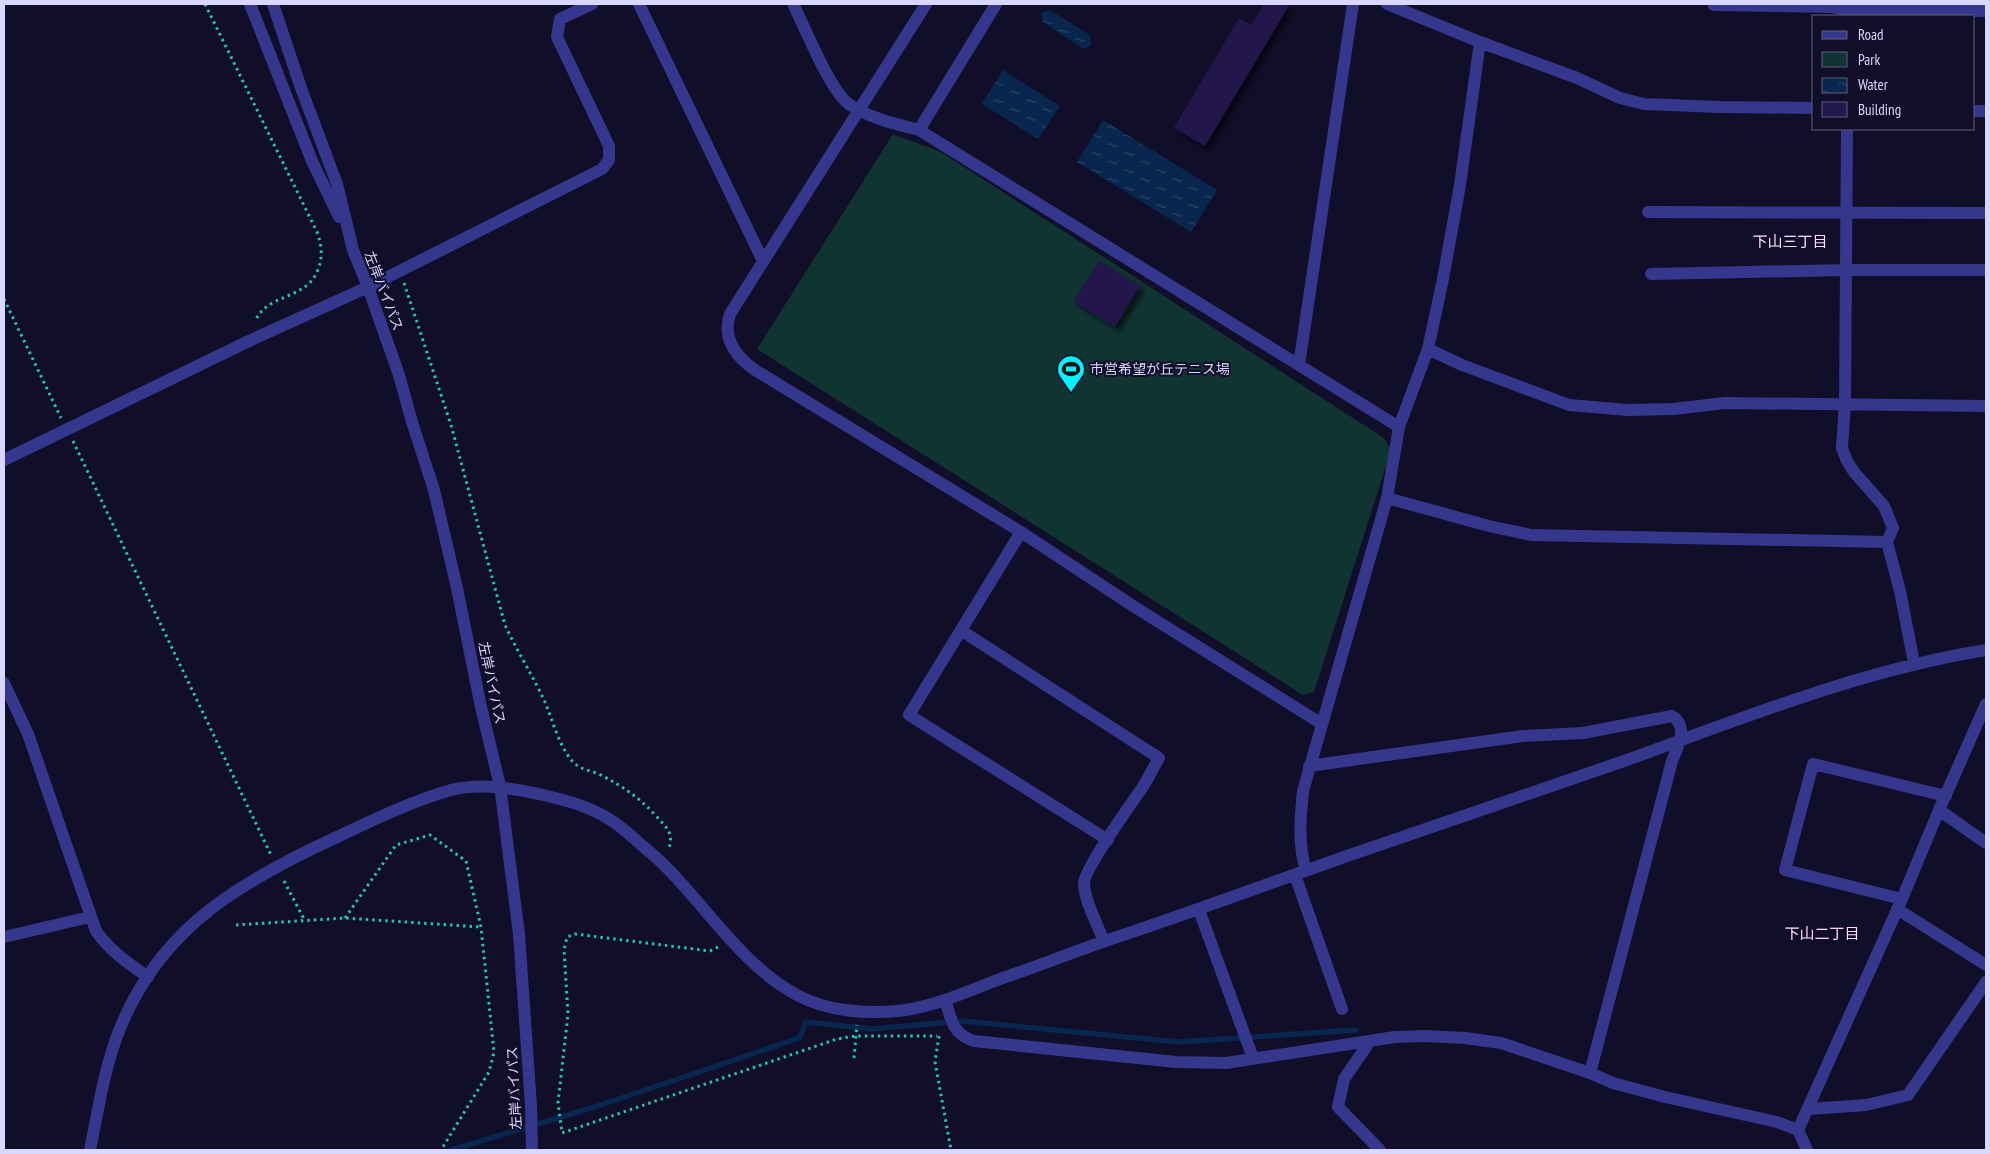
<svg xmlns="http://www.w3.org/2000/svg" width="1990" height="1154" viewBox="0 0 1990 1154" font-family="'PT Sans Narrow','Noto Sans JP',sans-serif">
  <defs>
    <pattern id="water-ripples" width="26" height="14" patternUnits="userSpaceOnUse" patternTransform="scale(1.25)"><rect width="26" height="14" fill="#08264e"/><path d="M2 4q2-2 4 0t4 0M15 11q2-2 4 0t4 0" fill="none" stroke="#2b4569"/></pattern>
    <filter id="shadow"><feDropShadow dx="4.5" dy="4.5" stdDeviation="2.5" flood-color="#0009"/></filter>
  </defs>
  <rect width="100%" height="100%" fill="#110e29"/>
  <!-- park -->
  <path fill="#103431" d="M893,134L941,152L1384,438L1391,450L1314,692L1303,695L757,349Z"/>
  <!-- water -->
  <path fill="url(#water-ripples)" d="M1050,10L1090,35L1091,45L1083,49L1043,22L1041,13Z
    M1003,70L1060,106L1038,139L982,104Z
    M1103,120L1217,190L1191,232L1077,162Z"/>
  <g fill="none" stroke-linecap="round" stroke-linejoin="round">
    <!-- stream -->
    <path stroke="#08264e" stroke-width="5.5" d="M451,1150L598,1106L799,1038L806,1022L872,1029L963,1021L1179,1042L1356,1030"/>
  </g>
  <!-- building -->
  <path fill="#20194c" filter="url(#shadow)" d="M1264,4H1290L1205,146L1174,128L1239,18L1251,25Z
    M1099,261L1140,286L1115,327L1073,301Z"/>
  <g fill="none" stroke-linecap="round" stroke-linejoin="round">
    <!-- path -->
    <path stroke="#26c3b1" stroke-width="3" stroke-dasharray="2.5 4" stroke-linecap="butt" d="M205,4L318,234C322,248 323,258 317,272C305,300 265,294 255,322
      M404,283L451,425L505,625C517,651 533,676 545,702C552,719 562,756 578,766C584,770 592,771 599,774C622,786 639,797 656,816C666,827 674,833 669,848
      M4,299L61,418
      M73,441L271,855
      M284,881L305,921
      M345,918L396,845L430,835L466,861L481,927L494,1052L489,1072L441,1150
      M236,925L345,918L481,927
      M718,947L710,951L575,934L567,937L564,950L568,1014L558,1103L562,1133L837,1039L855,1036H937
      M939,1036L935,1062L951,1150
      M854,1058L857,1025"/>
    <!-- minor -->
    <path stroke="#35378c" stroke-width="12" d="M250,4L312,161L339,217
      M273,4L301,88L337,184L353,250L368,287L399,375L412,422L434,490L457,588L481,707L500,786L519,934L531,1106L532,1150
      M639,4L763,261
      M793,4C805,27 830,92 850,105C870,118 895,124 919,130L1399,427
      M926,4L730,314C722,338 735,356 755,370L1021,532L1133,606L1322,724
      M1387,4L1480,42L1577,78L1620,98L1644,104L1720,107L1814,108
      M1713,4L1714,5L1832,7L1848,10L1986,11
      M1974,111H1986
      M1847,129L1845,404L1842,448L1847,461L1854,472L1884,506L1893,528L1887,542L1900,591L1914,663
      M919,130L996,4
      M1648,212L1986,213
      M1651,274L1846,270H1986
      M1428,349L1462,365L1569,405L1628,410L1673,409L1725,403L1986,406
      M1299,365L1353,4
      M4,460L251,340L368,287L602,169L609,160V146L557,37L560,19L592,4
      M1387,498L1489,526L1531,535L1887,542
      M1021,532L909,715L1108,840
      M962,631L1159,758C1153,768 1148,779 1142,788C1131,804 1085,868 1084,883C1084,900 1098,926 1104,941
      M4,683L28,734L96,931C110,951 128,963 148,977
      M1309,766L1523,736L1583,733L1672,716C1689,726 1678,747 1672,761L1590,1073
      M1939,810L1986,843
      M1306,871C1298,844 1300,819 1303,791L1387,498L1399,427L1428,349L1443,279L1460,185L1480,42
      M1295,875L1342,1009
      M1902,899L1785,870L1813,764L1946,796
      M1897,909L1986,965
      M1199,910L1253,1058
      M4,937L90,917
      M945,1000C952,1020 952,1034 974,1041L1176,1062L1226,1063L1395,1037L1425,1036L1465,1038L1501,1043L1590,1073L1613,1083L1665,1097L1777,1122L1798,1130L1807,1150
      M1370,1041L1344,1079L1338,1107L1380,1150
      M1809,1109L1866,1105L1908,1095L1986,982
      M1798,1130L1902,899L1939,810L1986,704
      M90,1150C98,1111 104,1069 119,1031C157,935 228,889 318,846C361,826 405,803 451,790C481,783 510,788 539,794C565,800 590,806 612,821C622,827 630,835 638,842C646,849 655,856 663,864C707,907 743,967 799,996C827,1011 865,1014 897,1011C929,1008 962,994 992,982C1038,966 1083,948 1129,933C1203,908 1276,881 1350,855C1441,823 1533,793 1624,761C1743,718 1861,670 1986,650"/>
  </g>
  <!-- icons -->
  <defs>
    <g id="stadium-pin" transform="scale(1.4375)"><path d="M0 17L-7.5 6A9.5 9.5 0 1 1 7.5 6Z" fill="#02f3ff" stroke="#110e29"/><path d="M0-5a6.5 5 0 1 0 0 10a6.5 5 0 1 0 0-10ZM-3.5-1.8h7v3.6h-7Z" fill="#111"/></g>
  </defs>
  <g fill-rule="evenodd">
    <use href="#stadium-pin" x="1071" y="369"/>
  </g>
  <g text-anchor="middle" stroke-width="4" stroke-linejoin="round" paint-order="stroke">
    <!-- street labels -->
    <g font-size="14" fill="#d9d6ff" stroke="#110e29">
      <text transform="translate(384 291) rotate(69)" y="5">左岸バイパス</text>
      <text transform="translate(492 683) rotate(78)" y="5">左岸バイパス</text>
      <text transform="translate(514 1088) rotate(-93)" y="5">左岸バイパス</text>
    </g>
    <!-- poi labels -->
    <g font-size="14" fill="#d9d6ff" stroke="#110e29" text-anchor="start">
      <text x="1090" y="374">市営希望が丘テニス場</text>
    </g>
    <!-- neighbourhood labels -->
    <g font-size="15" fill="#ffd8f3" stroke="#110e29">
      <text x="1790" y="247">下山三丁目</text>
      <text x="1822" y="939">下山二丁目</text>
    </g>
  </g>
  <!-- border -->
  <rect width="1990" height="1154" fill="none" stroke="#d9d6ff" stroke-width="10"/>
  <!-- legend -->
  <rect x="1812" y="15" width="162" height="115" fill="#110e29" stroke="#615e7f"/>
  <rect x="1822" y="31" width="25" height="8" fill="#35378c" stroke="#615e7f"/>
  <text x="1858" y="40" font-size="15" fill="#d9d6ff">Road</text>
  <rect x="1822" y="52" width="25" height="15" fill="#103431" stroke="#615e7f"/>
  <text x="1858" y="65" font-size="15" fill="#d9d6ff">Park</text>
  <rect x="1822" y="78" width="25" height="15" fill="url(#water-ripples)" stroke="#615e7f"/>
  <text x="1858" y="90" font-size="15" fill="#d9d6ff">Water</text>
  <rect x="1822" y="102" width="25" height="15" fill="#20194c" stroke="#615e7f"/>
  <text x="1858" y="115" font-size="15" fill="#d9d6ff">Building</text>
</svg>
